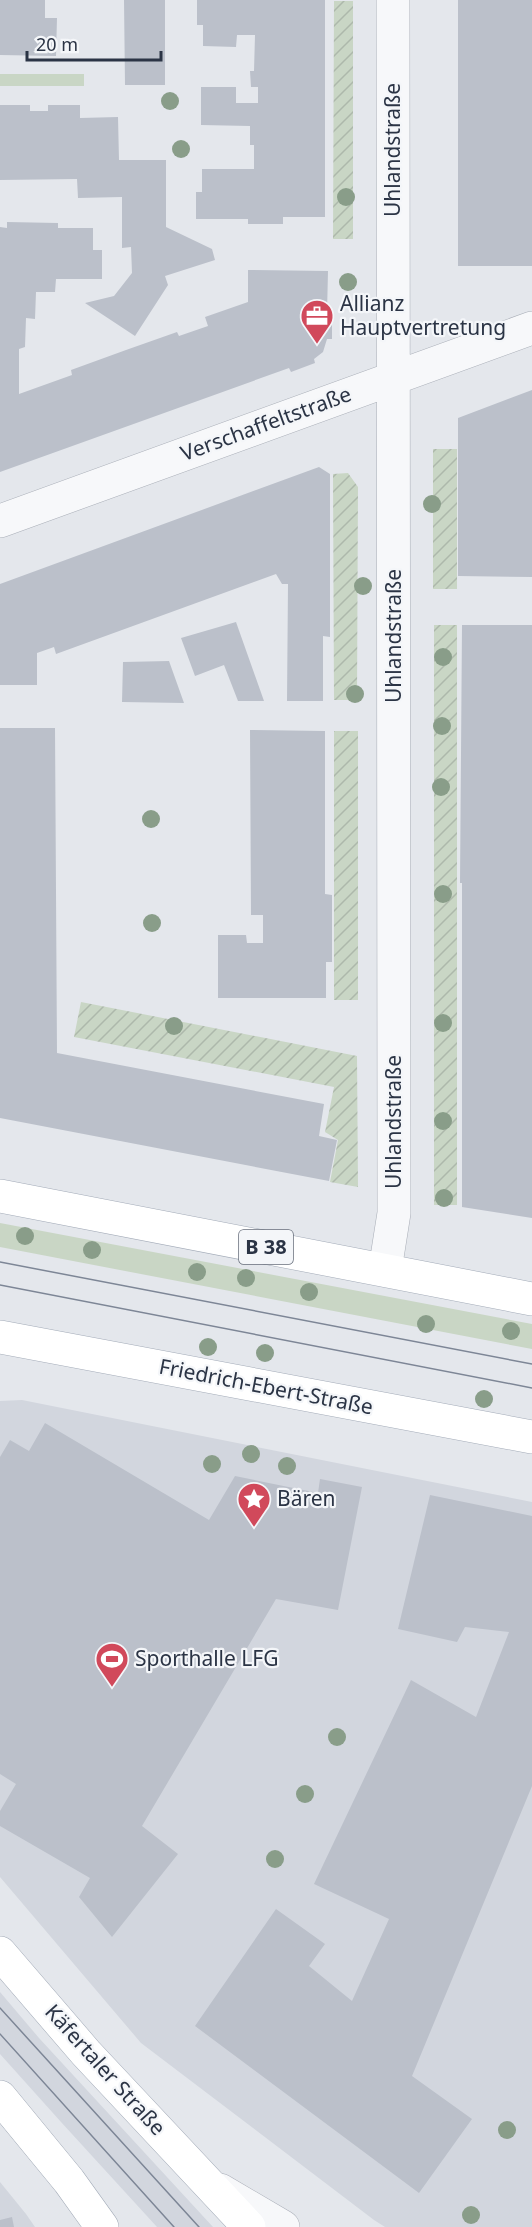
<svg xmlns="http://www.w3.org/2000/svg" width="532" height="2227" viewBox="0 0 532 2227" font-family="'Noto Sans',sans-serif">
  <defs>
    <pattern id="garden-furrows" width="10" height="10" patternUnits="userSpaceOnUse" patternTransform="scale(1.5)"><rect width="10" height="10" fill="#c9d6c5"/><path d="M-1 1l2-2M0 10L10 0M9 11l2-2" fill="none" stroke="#adb8ab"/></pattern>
  </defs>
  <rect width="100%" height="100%" fill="#e4e7ec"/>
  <!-- built -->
  <path fill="#d2d6de" d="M22,1400L532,1502V2227H385L374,2220L141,2043L0,1877V1401Z
    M0,1992L39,2038L213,2227H157L61,2122L0,2054Z
    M0,2182L26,2214L35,2227H0Z"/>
  <!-- grass -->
  <path fill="#c9d6c5" d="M0,74H84V86H0Z
    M0,1223L532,1324V1349L0,1247Z"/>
  <!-- garden -->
  <path fill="url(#garden-furrows)" d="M334,1H353V239H333Z
    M433,449H457V589H433Z
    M348,473L358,487L357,700H334L333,474Z
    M434,625H457V1205H434Z
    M334,731H358V1000H334Z
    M81,1002L357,1056L358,1187L330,1182L338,1140L325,1132L334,1087L74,1037Z"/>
  <!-- building -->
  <path fill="#bbc0ca" d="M0,0H45V18H57L56,56L0,55Z
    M124,0H165V85H125Z
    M197,0H325V217H283V224H248V219H196V192H202V169H254V145H250V126L201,125V87H236V103H258V87H251L250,71H254L255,35H237L236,47L203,46V25H197Z
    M458,0H532V266H458Z
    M0,105H30V111H48V105H80V118L118,117L119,160H166V227L212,249L215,260L165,276L168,285L135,336L85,303L114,296L132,273L131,247L122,248V197L78,198L77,179L0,180Z
    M7,222L58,223V228H93V250H102V279H56L55,292H36L35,319L26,318L25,347L19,349V394L72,375L71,370L126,350L177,332L179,336L208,326L205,317L248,302V270L328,271L327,313H332V339H327L323,352L314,359L315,363L291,372L289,368L0,472V227L7,228Z
    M532,390V577L458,576V418Z
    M319,467L330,474V637L323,636V701H287L288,584H282L276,574L56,654L54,647L37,653V685H0V584Z
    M236,622L264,701H238L224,665L195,676L181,638Z
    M462,625H532V1218L462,1207V883H460Z
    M169,661L184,703L122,702L123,662Z
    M0,728H55L57,1053L324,1104L319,1136L337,1140L329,1181L0,1118Z
    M250,730L325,731V894L332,895V962H326V998H218V935H246L247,943H263V915H251Z
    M45,1423L209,1520L235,1476L318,1493L320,1479L362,1487L338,1610L276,1599L142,1826L178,1854L112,1937L79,1897L90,1878L0,1826V1811L16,1784L0,1774V1457L10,1440L29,1451Z
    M430,1495L532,1516V1786L412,2076L472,2119L419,2193L195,2026L276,1909L325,1944L309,1966L352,2001L389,1919L314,1884L411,1680L476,1717L509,1632L465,1627L457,1642L398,1629Z
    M12,2217L14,2227H0V2220Z"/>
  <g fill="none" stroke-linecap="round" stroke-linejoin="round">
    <!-- minor casing -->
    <g stroke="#a9aeb7" stroke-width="34">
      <path id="minor" d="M0,521L532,328
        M385,1270L394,1213L393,0
        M220,2190L283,2227"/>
    </g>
    <!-- major casing -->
    <g stroke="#a3abb8" stroke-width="34">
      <path id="major" d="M0,1196L532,1299
        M0,1337L532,1437
        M0,1953L86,2053L249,2227
        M0,2097L69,2181L102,2227"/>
    </g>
    <!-- minor -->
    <use href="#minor" stroke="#f7f8fa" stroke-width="33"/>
    <!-- major -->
    <use href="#major" stroke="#fff" stroke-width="33"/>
    <!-- tram -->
    <path stroke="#7d8696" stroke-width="1.5" d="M0,1262L532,1364
      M0,1285L532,1388
      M0,2008L199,2227
      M0,2034L174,2227"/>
  </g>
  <!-- trees -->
  <g fill="#899d89">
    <circle cx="170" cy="101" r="9"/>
    <circle cx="181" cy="149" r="9"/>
    <circle cx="346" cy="197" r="9"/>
    <circle cx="348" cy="282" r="9"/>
    <circle cx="432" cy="504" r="9"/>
    <circle cx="363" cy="586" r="9"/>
    <circle cx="443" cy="657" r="9"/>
    <circle cx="355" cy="694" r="9"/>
    <circle cx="442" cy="726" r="9"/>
    <circle cx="441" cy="787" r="9"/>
    <circle cx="151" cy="819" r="9"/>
    <circle cx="443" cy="894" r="9"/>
    <circle cx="152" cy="923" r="9"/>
    <circle cx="443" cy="1023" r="9"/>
    <circle cx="174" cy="1026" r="9"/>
    <circle cx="443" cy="1121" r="9"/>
    <circle cx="444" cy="1198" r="9"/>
    <circle cx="25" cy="1236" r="9"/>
    <circle cx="92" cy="1250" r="9"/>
    <circle cx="197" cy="1272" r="9"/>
    <circle cx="246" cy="1278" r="9"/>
    <circle cx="309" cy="1292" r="9"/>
    <circle cx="426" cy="1324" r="9"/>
    <circle cx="511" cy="1331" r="9"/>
    <circle cx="208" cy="1347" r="9"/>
    <circle cx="265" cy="1353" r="9"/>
    <circle cx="484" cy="1399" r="9"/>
    <circle cx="251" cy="1454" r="9"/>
    <circle cx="212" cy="1464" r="9"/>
    <circle cx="287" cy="1466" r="9"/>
    <circle cx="337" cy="1737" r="9"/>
    <circle cx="305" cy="1794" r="9"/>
    <circle cx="275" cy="1859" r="9"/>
    <circle cx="507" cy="2130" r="9"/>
    <circle cx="471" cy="2215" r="9"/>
  </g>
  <!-- icons -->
  <defs>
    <g id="office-pin" transform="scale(1.725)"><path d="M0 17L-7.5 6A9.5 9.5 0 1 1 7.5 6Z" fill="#d1495b" stroke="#f4f6f9"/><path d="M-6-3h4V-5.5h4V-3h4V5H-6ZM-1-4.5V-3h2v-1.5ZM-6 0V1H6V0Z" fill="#fff"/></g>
    <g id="sight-pin" transform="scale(1.725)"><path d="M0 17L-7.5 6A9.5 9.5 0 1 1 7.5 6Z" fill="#d1495b" stroke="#f4f6f9"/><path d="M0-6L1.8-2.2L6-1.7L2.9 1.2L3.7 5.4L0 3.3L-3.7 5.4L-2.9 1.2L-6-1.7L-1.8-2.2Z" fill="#fff"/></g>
    <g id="stadium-pin" transform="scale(1.725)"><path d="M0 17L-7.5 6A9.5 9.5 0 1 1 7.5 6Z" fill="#d1495b" stroke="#f4f6f9"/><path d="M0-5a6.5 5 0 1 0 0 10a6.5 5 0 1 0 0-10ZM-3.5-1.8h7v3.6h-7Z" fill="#fff"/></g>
  </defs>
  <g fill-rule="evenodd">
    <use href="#office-pin" x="317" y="316"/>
    <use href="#sight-pin" x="254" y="1499"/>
    <use href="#stadium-pin" x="112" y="1659"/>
  </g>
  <g text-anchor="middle" stroke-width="4.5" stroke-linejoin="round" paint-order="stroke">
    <!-- shield labels -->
    <rect fill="#f4f6f9" stroke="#676e7b" stroke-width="1.5" x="239" y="1230" width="54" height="34" rx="4.5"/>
    <g font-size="20" font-weight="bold" fill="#2b3445">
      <text x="266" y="1254">B 38</text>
    </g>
    <!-- street labels -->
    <g font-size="21" fill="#2b3445" stroke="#f4f6f9">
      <text transform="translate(393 150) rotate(-90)" y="7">Uhlandstraße</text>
      <text transform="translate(266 424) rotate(-20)" y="7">Verschaffeltstraße</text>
      <text transform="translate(394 636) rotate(-90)" y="7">Uhlandstraße</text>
      <text transform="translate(394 1122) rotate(-90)" y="7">Uhlandstraße</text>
      <text transform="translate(266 1387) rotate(11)" y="7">Friedrich-Ebert-Straße</text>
      <text transform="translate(105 2070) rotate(48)" y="7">Käfertaler Straße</text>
    </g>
    <!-- poi labels -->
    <g font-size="21" fill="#2b3445" stroke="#f4f6f9" text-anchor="start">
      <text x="340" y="311">Allianz<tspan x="340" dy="24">Hauptvertretung</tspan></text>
      <text x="277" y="1506">Bären</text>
      <text x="135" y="1666">Sporthalle LFG</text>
    </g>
  </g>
  <!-- scale -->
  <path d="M27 51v9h134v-9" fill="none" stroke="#2b3445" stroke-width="3"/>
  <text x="36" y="51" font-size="18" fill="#2b3445" stroke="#f4f6f9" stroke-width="4.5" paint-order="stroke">20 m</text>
</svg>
